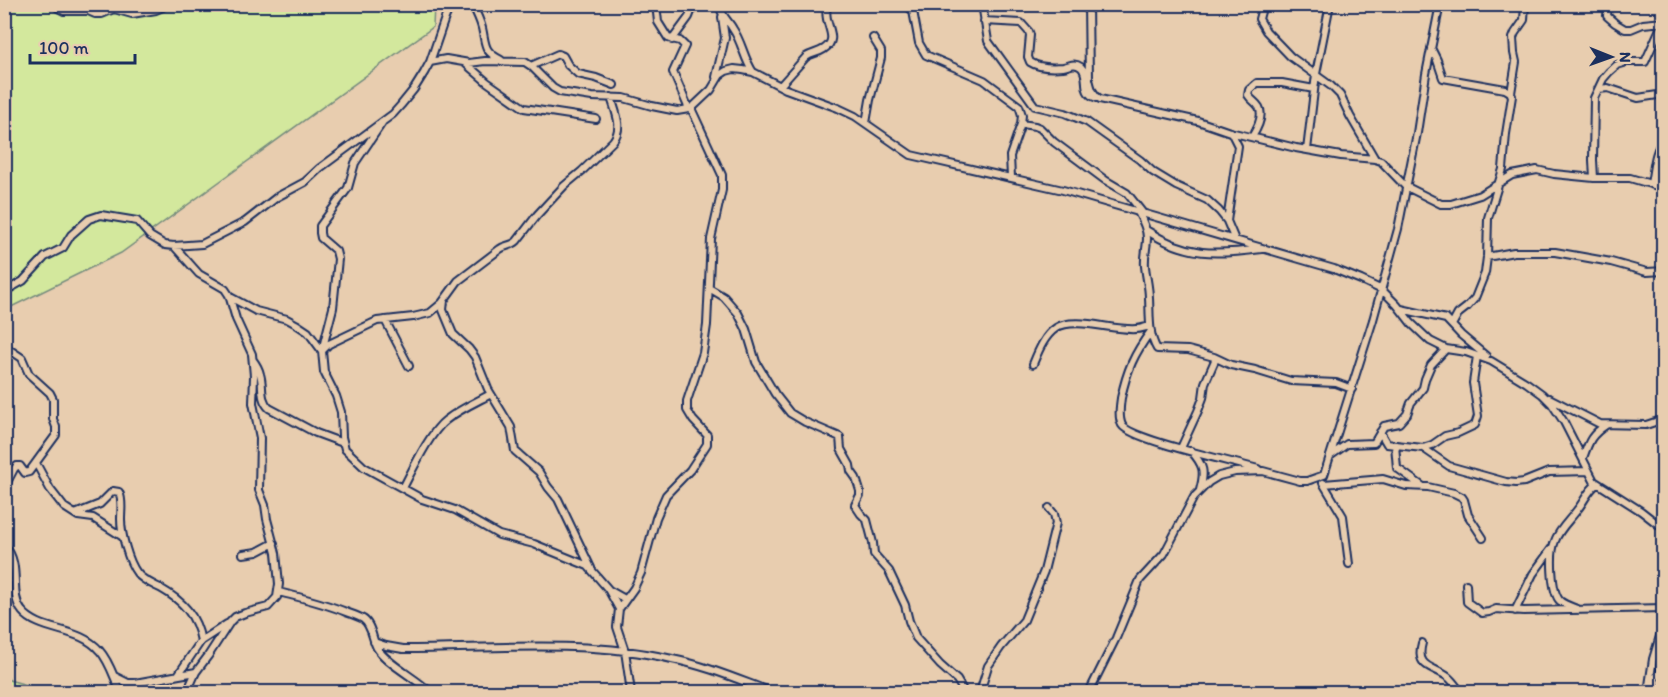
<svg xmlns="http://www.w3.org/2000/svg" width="1668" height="697" viewBox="0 0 1668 697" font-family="Itim,sans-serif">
  <rect width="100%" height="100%" fill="#e8cdaf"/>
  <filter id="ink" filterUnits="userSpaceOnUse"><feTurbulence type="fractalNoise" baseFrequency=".0167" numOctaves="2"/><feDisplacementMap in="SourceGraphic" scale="12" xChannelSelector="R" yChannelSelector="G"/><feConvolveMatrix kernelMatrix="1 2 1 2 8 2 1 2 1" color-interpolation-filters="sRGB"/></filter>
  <g filter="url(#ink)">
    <!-- grass -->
    <path fill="#d3e89d" stroke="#778c7e" stroke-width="1.5" d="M5,5H434L433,27L121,253L5,310Z
      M4,671L9,680L45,690L46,692H5Z"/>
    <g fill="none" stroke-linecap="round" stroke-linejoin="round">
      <!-- street casing -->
      <g stroke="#1b2f5e" stroke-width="10">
        <path id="street" d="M56,4L58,8L64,11H88L95,14H102L114,9L132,14L156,10L163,7L165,4
          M472,4C476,12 480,20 482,28C486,45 483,51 501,60
          M656,4L658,22L668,38L680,41L685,46L673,72L689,109
          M719,4C721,16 728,20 733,29C742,42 744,59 753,72
          M905,4L913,11L919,43L926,55L984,80L1019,106L1022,115L1021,124L1010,156L1011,177
          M982,4L988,41L1035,106L1065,113L1087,122L1140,160L1153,172L1176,186L1207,200L1219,211L1227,221L1235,240
          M1088,4L1089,79C1091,87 1092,94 1100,99L1198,121L1230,132L1296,148L1341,156L1375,159L1381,161L1405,186L1441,204H1451L1480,195L1512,175L1537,170L1554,174L1594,178H1630L1664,188
          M1263,4L1259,19L1266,31L1291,57L1331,86L1340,95L1350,116L1375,159
          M1608,4L1607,16L1615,23L1625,29H1631L1643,24L1664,22
          M984,21L1021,23L1029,32L1030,35L1028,57L1030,62C1039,68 1052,68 1063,67C1070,66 1074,62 1081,67C1091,76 1079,93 1097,98
          M672,40L689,17L694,4
          M1431,48L1437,60L1443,78L1505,89L1510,92L1512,96L1506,134L1503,169L1488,218L1487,257L1485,273L1475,298L1467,307L1458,314L1452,325
          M430,62L446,59L469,63L485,61L525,62L531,66L553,88L560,92L592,97L624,98L652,106L677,111L689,109L693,107L711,90L720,75L726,71L734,69L743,70L753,72L786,89L838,108L855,116L911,155L1063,190L1334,269L1361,280L1382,290L1397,305L1411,323L1430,341L1446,349L1466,352L1491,361L1527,383L1542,394L1552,404L1564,422L1594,481L1641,511L1664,529
          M465,63L487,82L524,108L596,119
          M531,66L558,54L563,56L568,65L578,74L596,78L614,85
          M716,77L725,38L722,17
          M781,85L806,57C812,53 818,53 824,49C837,41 829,30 827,19C826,14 826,10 827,4
          M1599,89L1608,88L1638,98L1664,94
          M1511,93L1516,62L1514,53L1513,38L1515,33L1524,20L1525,4
          M382,123L355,163L348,188L320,226V233L321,238L336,251L338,259L333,308L322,351L324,372L336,396L341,412L342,437L345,449L364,467L422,499L455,510L499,535L534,544L588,566L608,589L619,609
          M866,123L870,100L881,58V51L873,38
          M1021,124L1035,126L1040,128L1054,142L1105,180L1127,193L1142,212
          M1252,137C1257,129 1264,116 1259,107C1256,102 1251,100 1248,95L1249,90L1257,83H1282L1314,89
          M1307,150L1316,74L1330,4
          M1594,178L1593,160L1594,98L1603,79L1609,72L1617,65L1627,62H1645L1663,22
          M1651,183C1654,170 1654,150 1664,140
          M1138,212C1142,219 1147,229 1147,238C1147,247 1144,256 1145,266C1146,277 1149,287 1149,298C1150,315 1148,334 1157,349L1188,350L1214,357L1231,365L1255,370L1291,381L1336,383L1352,389
          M1227,221L1238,146L1231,132
          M1146,230C1187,257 1216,255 1262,249
          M174,246L199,274L225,289L229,295L236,319L252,354L254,376L253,403L260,438L259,490L265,505L267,519L276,553L279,584L277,597L268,607L245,613L235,617L230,622L208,656L196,672L187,692
          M1487,257L1514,252H1555L1611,262L1647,272L1664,271
          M709,288L724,297L738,313L746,329L756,362L775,394L790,413L805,422L840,437L841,449L850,465L851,471L856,478L860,491V495L855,505L861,514L867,520L873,543L874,554L889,571L905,605L909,621L916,638L940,665L957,680L964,692
          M4,292L23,281L45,257L63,248L71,235L89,219L101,215L137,221L150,236L165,245L174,246L202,244L245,222L277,197L305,182L320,168L393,114L401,105L414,89L424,73L430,62L445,18L451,4
          M230,297L256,311L287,319L296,324L308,332L322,351L329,344L377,321L413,317L430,313L442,303L458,281L500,249C505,245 512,246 517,241L537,215L564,186L582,171L613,141C624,127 615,112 611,97
          M444,301L443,310L453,334L469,349L475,357L488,389L511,427L515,451L539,472L548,487L558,499L591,568
          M1401,309L1446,319L1461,335L1486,356
          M385,320L409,366
          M1151,331C1134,354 1127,370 1121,398C1120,406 1118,417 1122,425C1131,440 1235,462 1258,469
          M4,343L10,350L22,358L29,374L50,393L53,399V419L56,427V435L29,472L25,473L20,466H17L14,469L4,488
          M253,360C256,364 259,369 260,374C264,386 259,398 269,408L316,433L343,443
          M1033,364C1038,352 1044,336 1056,328C1074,316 1114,331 1136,329C1141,329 1145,327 1150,326
          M1549,398L1600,424L1646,425L1664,419
          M1380,432L1387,444L1423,448L1432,445L1445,436L1458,433L1475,425L1478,416L1473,383L1477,356
          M1395,445L1397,468L1422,486
          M1181,448L1198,411L1203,398L1205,383L1216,358
          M1423,448L1449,466L1506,482L1516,483L1524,482L1549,472L1589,471
          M1191,451C1204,465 1205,472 1200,490
          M1330,456L1347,444L1374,443L1384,426L1399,423L1407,414L1411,403L1423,388L1425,379L1431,365L1446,349
          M1583,458C1589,441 1591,435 1606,425
          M36,463L50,489L64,507L78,516L93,518L123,537
          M1323,483L1343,516L1349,564
          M1324,484L1383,479L1406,486L1428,487L1454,493L1462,497L1464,500L1468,515L1483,538
          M403,488C413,469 430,432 446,420C460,409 476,402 491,394
          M75,514L100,504L113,491L119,492C123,500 121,510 121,519C121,534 128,561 137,573C142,580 152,584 160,588C183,601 196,615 201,641
          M4,545C23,565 8,593 22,611C40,633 79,626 100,651C110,662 114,679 121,692
          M243,554L257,552L274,543
          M1466,584L1467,602L1482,613L1489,612L1496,609L1524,611L1664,608
          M609,590L625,599
          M279,592C302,598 324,603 346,612C351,614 358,616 363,619C372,625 372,639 377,648C387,664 416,678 430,692
          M1577,609C1572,607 1565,605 1560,601C1551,592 1550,552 1555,541C1559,529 1570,520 1577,510C1584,502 1588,490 1597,484
          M1515,611L1533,574L1552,548
          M374,642L386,646L403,649C493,649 584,639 672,659C707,666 739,680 772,692
          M1422,643C1415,668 1433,666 1448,677C1454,682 1457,688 1461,692
          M178,675L201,641L227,624
          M114,676L128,683H135L196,672
          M1655,679L1660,692
          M1650,685L1659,673L1664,671
          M631,692L625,651L617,627L619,609L634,588L641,573L656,518L666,495L690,470L707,444V435L693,420L687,410V401L703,353L707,325L711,239L722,190V175L691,108
          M980,692L988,666L1001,647L1024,620L1044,571L1056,523L1054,514L1049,508
          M1089,692L1116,638L1140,580L1164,554L1194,497L1209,482L1219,476L1235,472L1263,471L1300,481H1307L1324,475L1373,320L1398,229L1417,133L1426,74L1440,4
          M1648,692L1653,659L1664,623"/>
      </g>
      <!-- street -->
      <use href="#street" stroke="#e8cdaf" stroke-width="6"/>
    </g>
  </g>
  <!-- margin -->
  <rect width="1668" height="697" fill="none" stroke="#e8cdaf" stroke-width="24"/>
  <rect x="12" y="12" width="1644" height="673" fill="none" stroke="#1b2f5e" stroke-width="2" filter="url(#ink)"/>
  <!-- north arrow -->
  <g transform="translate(1611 57) rotate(91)" stroke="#e8cdaf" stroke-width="4.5" paint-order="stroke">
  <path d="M0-4.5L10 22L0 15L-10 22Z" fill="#1b2f5e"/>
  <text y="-9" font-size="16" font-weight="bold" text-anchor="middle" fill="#1b2f5e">N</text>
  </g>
  <!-- scale -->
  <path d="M30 54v9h105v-9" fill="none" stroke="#1b2f5e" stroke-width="3"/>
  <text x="39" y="54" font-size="18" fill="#1b2f5e" stroke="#e8cdaf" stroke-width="4.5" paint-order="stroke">100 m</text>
</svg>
